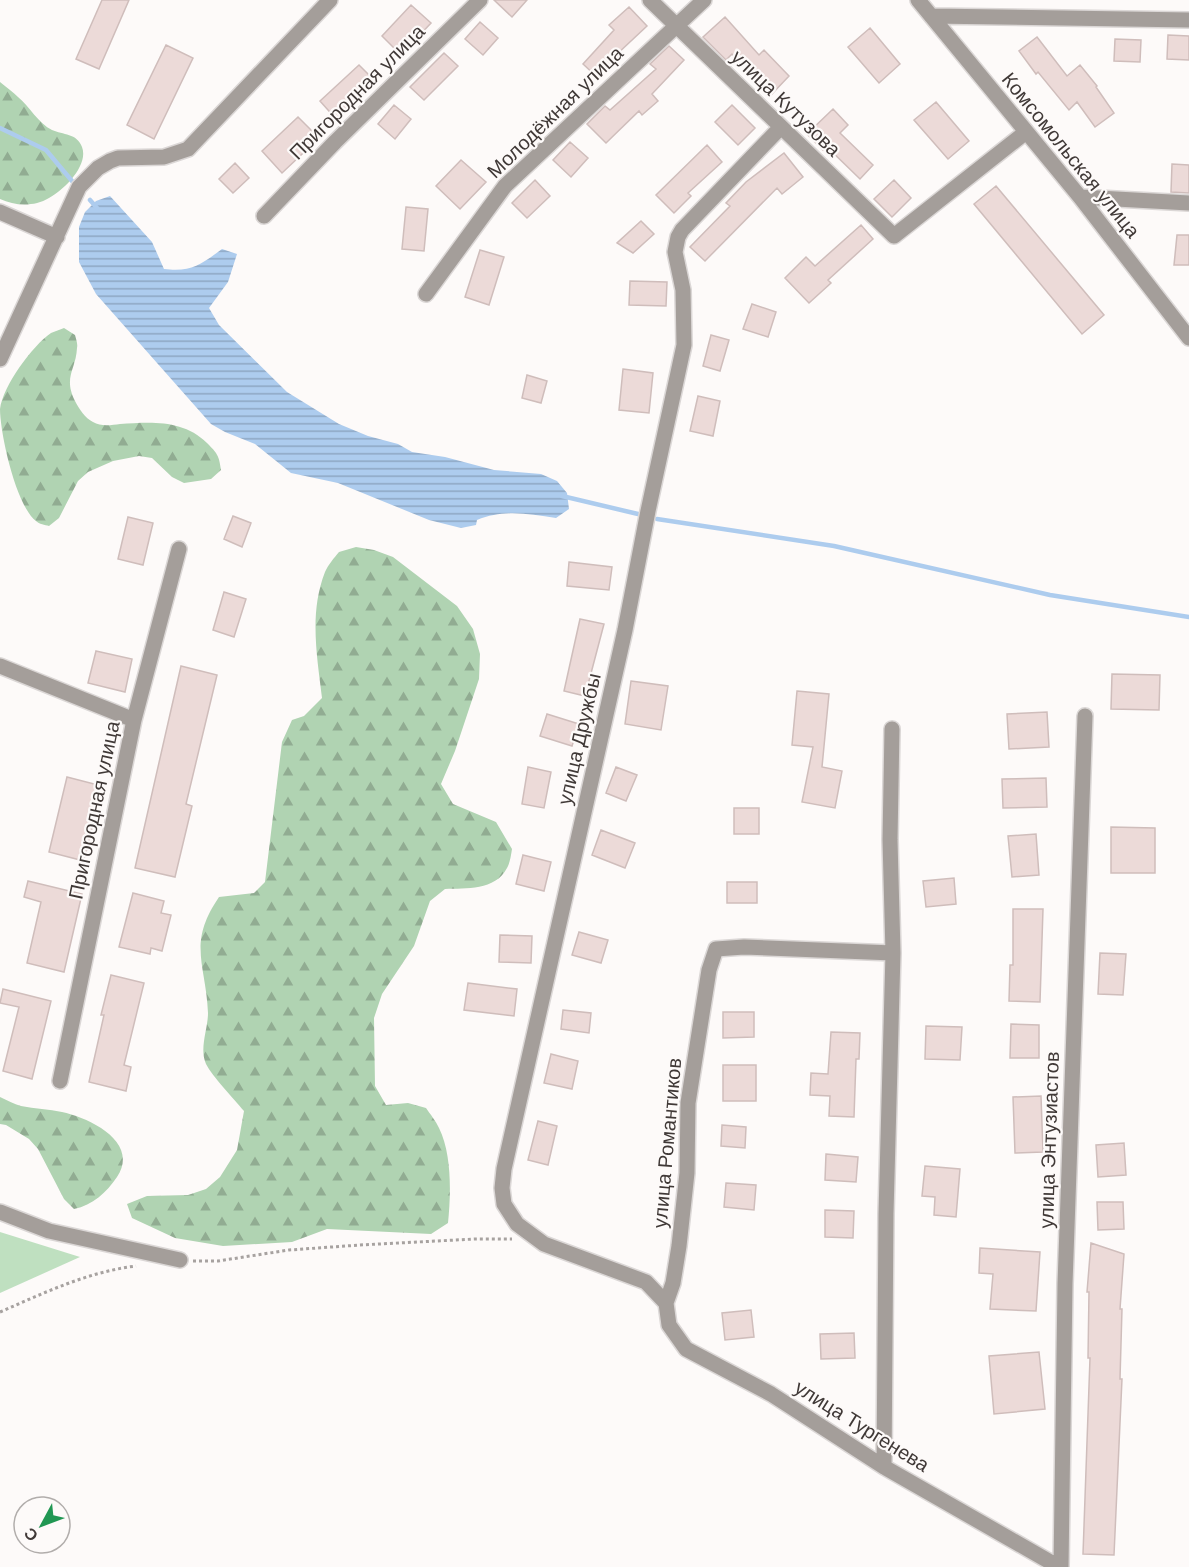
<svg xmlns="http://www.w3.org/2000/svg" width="1189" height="1567" viewBox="0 0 1189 1567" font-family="'DM Sans',sans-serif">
  <defs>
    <pattern id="forest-firs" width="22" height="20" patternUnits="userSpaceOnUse" patternTransform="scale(1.5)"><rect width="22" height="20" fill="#b0d3b2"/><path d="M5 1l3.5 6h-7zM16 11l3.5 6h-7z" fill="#91ac92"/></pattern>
    <pattern id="water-rules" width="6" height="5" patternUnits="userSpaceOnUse" patternTransform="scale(1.5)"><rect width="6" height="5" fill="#adccee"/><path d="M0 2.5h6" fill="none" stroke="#8ea7c2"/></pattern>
  </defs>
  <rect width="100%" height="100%" fill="#fdfaf9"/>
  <!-- forest -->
  <path fill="url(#forest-firs)" d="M0,82C6,87 13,92 18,97C29,106 39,124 52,130C63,135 77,133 82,147C89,165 64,190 49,198C34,207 15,206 0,199Z
    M64,328L75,335C76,339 78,344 77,348C76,370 63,377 75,401C79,409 85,418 93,422C101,427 112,425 120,424C150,422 183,419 207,443C217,453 219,455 221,470L211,479L184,483L172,477L152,458L139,456L113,461L88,472L78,481L59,518L49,526C45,525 39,524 36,521C16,506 0,433 0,409C3,386 32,346 51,333C55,331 60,330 64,328Z
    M356,547L374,550L393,557L457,606L473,629L480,654L479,679L455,751L441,784L453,804L496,822L512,849C511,855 510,863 507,868C495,891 466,888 445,889L430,901L414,946L382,994L374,1018L375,1086L386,1105L408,1103L426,1108C430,1114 436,1121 439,1128C452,1154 451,1194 448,1223L431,1234L327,1229L292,1242L223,1246L175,1238L132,1218L127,1204L147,1196L188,1195L206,1189L220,1177L237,1150L244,1111C234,1099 212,1076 206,1064C199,1048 208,1029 208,1013C206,964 187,944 219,897L254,893L265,882L282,742L292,720L304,716L322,698C317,656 309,613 325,572C328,565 334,558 339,552Z
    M0,1097C7,1100 14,1104 21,1106C35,1109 49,1109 62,1112C90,1118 140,1142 117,1177C106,1193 93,1205 74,1209L64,1199L38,1149L29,1139L6,1125L0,1124Z"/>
  <!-- garden -->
  <path fill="#bfe0c0" d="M0,1232L80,1257L0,1293Z"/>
  <!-- water -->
  <path fill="url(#water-rules)" d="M110,196L152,242L164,269C192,272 200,265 222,249L237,254L228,282L209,308L219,325L287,392L339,424L368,436L398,444L412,452L445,457L494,470L541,474L557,481L567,493L569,509L556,518C528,514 504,509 477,520L476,525L461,528L429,520L338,483L291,473L255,444L225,432L211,424L96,294L79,262V227L85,212L96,201Z"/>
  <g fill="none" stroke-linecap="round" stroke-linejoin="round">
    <!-- stream -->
    <path stroke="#adccee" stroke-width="4.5" d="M0,128L46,150L72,181
      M90,200L97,208
      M562,496L638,514
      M657,519L834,546L1050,595L1189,617"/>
  </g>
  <!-- building -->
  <path fill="#ecdad8" stroke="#cfbdbb" stroke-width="1.5" d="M102,0H129L99,69L76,59Z
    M494,0H527L512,17Z
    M411,5L431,23L401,55L382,36Z
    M629,7L647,26L615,56L616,57L598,78L583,64L614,30L609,25Z
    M725,17L759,55L764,50L789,76L772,94L732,54L726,60L703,37Z
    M480,22L498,38L483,55L465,39Z
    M870,28L900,64L879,83L848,47Z
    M1168,35L1189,36V60L1167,59Z
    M1037,37L1067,76L1080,65L1097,86L1096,87L1114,113L1095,127L1077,102L1069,110L1038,72L1036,74L1019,51Z
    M1115,39L1141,40L1140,62L1114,61Z
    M166,45L193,58L154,139L127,125Z
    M669,46L684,60L652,94L658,101L642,115L639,111L606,143L587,124L605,106L610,110L656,69L650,64Z
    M444,53L458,66L424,100L410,87Z
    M359,65L376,82L336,119L320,101Z
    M936,102L969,141L948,159L914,120Z
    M394,105L411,119L395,139L378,124Z
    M732,105L755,128L738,145L715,122Z
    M833,109L848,125L840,133L873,165L860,179L826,146L823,150L807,134Z
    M298,117L319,138L282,173L262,151Z
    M570,142L588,158L571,177L553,160Z
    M707,145L722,162L688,193L691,196L674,213L656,195Z
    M784,153L803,177L782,194L777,188L705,261L690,247L730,206L726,203L746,182Z
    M461,160L486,182L460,209L436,186Z
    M235,163L249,178L233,193L219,179Z
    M1172,164L1189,165V193L1171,192Z
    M535,180L550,196L527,218L512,203Z
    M894,180L911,198L892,217L874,199Z
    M996,186L1104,315L1082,334L974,204Z
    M406,207L428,209L424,251L402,249Z
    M641,221L654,234L633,253L617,243Z
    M861,225L873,239L828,280L831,283L809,303L785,278L806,257L815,266Z
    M1177,235H1189V265H1174Z
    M480,250L504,257L489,305L465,297Z
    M630,281L667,282L666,306L629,305Z
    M752,304L776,312L768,337L743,329Z
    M711,335L729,340L720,371L703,366Z
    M623,369L653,373L649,413L619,410Z
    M527,375L547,381L541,403L522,398Z
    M698,396L720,401L713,436L690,431Z
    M233,516L251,523L242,547L224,539Z
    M128,517L153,523L143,565L118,559Z
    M569,562L612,567L609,590L567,586Z
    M224,592L246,599L234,637L213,630Z
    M580,619L604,624L585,696L564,691Z
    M96,651L132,659L125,692L88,683Z
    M181,666L217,675L186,804L192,806L175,877L135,868Z
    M1112,674L1160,675L1159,710L1111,709Z
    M631,681L668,686L661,730L625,724Z
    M797,691L829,694L822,767L842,771L835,808L802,802L813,747L792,745Z
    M1047,712L1049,747L1009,749L1007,714Z
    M547,714L579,724L572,746L540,736Z
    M528,767L551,772L544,808L522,804Z
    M616,767L637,775L626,801L606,793Z
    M67,777L102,786L84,861L49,852Z
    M1046,778L1047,807L1003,808L1002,779Z
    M734,808H759V834H734Z
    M1111,827L1155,828V873H1111Z
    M601,830L635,843L625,868L592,855Z
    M1036,834L1039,875L1012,877L1008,836Z
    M523,855L551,862L544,891L516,884Z
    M954,878L956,904L926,907L923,881Z
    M28,881L82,894L64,972L27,963L41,902L24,897Z
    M727,882H757V903H727Z
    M133,893L164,901L161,913L171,915L162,951L151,948L150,954L119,947Z
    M1013,909H1043L1040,1002L1009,1001L1010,965H1013Z
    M579,932L608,940L601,963L572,955Z
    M500,935L532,936L531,963L499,962Z
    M1100,953L1126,954L1123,995L1098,994Z
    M111,975L144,983L124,1065L131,1067L126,1091L89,1082L104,1015H101Z
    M468,983L517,989L514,1016L464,1010Z
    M3,989L51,1001L32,1079L3,1071L19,1007L0,1003Z
    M563,1010L591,1013L589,1033L561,1029Z
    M723,1012H754V1037L723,1038Z
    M1011,1024L1039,1025V1058H1010Z
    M926,1026L962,1027L960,1060L925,1059Z
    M831,1032L860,1033L859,1059H856L854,1117L829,1116L830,1096L810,1095L811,1073L828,1074Z
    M551,1054L578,1061L572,1089L544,1083Z
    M723,1065H756V1101H723Z
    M1041,1096L1043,1152L1015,1153L1013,1097Z
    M538,1121L557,1126L548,1165L528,1160Z
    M722,1125L746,1127L745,1148L721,1146Z
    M1124,1143L1126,1175L1098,1177L1096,1145Z
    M826,1154L858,1157L856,1182L825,1180Z
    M925,1166L960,1169L956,1217L934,1215L935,1197L922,1196Z
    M726,1183L756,1185L754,1210L724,1207Z
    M1097,1202H1123L1124,1229L1098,1230Z
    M825,1210L854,1211L853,1238L825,1237Z
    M1091,1243L1124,1254L1120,1309H1122L1120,1379H1122L1114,1555L1083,1554L1090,1358H1088L1089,1292H1087Z
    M980,1248L1040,1252L1036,1311L990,1309L993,1274L979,1273Z
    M751,1310L754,1337L725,1340L722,1313Z
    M854,1333L855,1358L821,1359L820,1334Z
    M1039,1352L1045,1409L994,1414L989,1356Z"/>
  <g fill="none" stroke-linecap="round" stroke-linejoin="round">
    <!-- minor casing -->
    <g stroke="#dbd7d6" stroke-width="18">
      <path id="minor" d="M650,0L894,236L1026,132
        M918,0L1080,197L1189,338
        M931,16L1189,20
        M1080,197L1189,203
        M0,212L57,237
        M264,216L335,142L480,0
        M426,294L505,186L704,0
        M0,359L79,187L98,168L110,161L118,158L164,157L188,149L330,0
        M0,666L134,720
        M893,953L744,947L716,949L709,970L688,1103L687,1173L679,1246L673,1283L666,1303L669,1325L686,1349L771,1394L884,1467L1059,1567
        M60,1081L134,720L179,549
        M0,1212L49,1231L180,1260
        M666,1303L646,1282L544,1244L517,1224L504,1204L502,1188L504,1169L625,630L648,511L684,345L683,290L675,252L678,237L682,230L780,128
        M884,1467L886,1214L893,953L890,840L892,729
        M1061,1567L1065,1284L1085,716"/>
    </g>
    <!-- path -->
    <path stroke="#a7a2a0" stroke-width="3" stroke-dasharray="3 3" stroke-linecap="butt" d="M193,1261H218L289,1250L360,1245L475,1239H512
      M0,1312C44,1293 87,1272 136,1266"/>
    <!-- minor -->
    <use href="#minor" stroke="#a49e9a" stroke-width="15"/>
  </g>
  <g text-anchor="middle" stroke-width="4.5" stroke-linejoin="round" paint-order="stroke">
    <!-- street labels -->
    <g font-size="20" fill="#403937" stroke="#fdfaf9">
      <text transform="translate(357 92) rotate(-45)" y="7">Пригородная улица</text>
      <text transform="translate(786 103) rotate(44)" y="7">улица Кутузова</text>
      <text transform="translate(555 112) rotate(-44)" y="7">Молодёжная улица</text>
      <text transform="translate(1071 155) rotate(51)" y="7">Комсомольская улица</text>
      <text transform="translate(579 739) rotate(-77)" y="7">улица Дружбы</text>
      <text transform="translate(94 810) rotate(-78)" y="7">Пригородная улица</text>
      <text transform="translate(1049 1140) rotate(-88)" y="7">улица Энтузиастов</text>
      <text transform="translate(667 1143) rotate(-85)" y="7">улица Романтиков</text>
      <text transform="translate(862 1426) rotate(32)" y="7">улица Тургенева</text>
    </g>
  </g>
  <!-- north arrow -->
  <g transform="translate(42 1525) rotate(229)"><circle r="28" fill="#fdfaf9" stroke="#b1adab" stroke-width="1.5"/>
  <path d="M0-4.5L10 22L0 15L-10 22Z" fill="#219753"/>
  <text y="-9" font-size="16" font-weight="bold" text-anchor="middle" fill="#403937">С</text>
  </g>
</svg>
